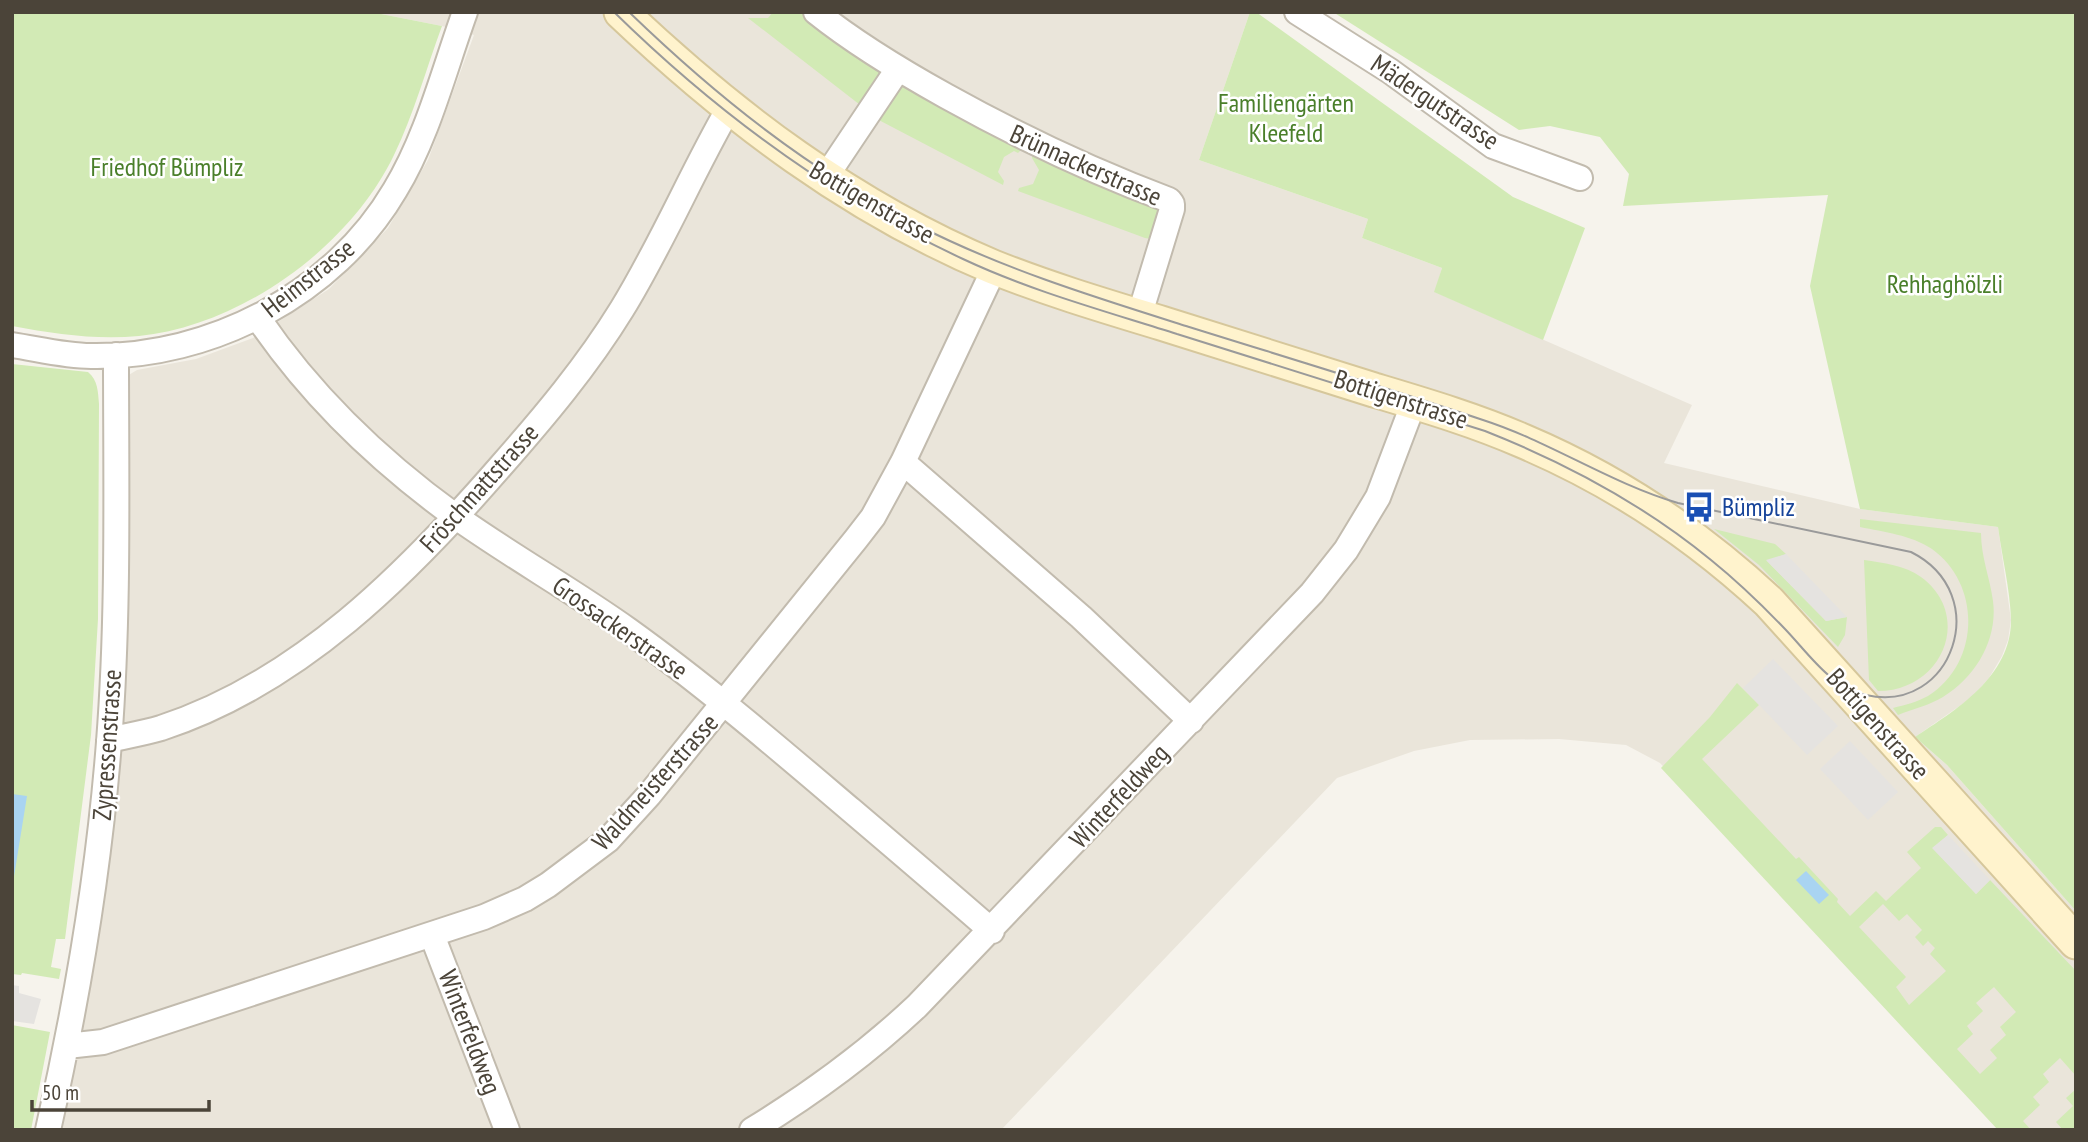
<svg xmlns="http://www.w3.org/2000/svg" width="2088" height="1142" viewBox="0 0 2088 1142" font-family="'PT Sans Narrow',sans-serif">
  <rect width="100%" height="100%" fill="#f6f3ec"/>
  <!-- residential -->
  <path fill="#eae5da" d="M371,12H1250L1199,160L1368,219L1362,238L1442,268L1435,292L1692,405L1664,463L1860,509L1998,527L2011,620L2008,640L2002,656L1989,678L1971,698L1915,737L1947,765L2076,911V1130H2002L1660,763L1626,745L1559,739L1470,740L1414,751L1337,778L1001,1130H60L82,1012L127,376L137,370L196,359L253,338L329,289L388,228L428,160L474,35L442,26Z"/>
  <!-- green -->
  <path fill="#d2eab5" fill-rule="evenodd" d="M12,12H371L442,26C426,69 414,114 394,155C350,247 241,326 139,336C96,340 55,334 12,326Z
    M773,12H803L883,70L864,108L748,18H768Z
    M1250,12H1256L1513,197L1585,228L1543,340L1434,292L1442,268L1362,238L1368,219L1199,160Z
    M1333,12H2076V911L1947,765L1915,737C1956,710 2012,676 2011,619C2010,589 2002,557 1998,527L1860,509L1810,286L1828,195L1623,206L1629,174L1600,137L1550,126L1519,130Z
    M907,85L1022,149L1018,153L1014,151L1004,157L998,172L1004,181L1003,185L873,117L897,87Z
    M1032,154L1157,203L1162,212L1157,240L1145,238L1018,191L1019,188L1033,184L1039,170L1032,158Z
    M12,364L88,372C98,380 98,392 99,404L98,619L91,735L65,939H56L51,967L61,969L59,979L22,973L21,975L12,974Z
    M1860,519L1981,533C1981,557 1990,578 1993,601C1998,639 1976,677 1943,697C1930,705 1913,709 1898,715L1893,708C1905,705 1917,702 1928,696C1980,663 1982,585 1932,549C1911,535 1884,532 1860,527Z
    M1714,529L1775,544L1786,554L1767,561L1826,621L1847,617L1845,635L1838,647L1759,565Z
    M1864,560C1883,563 1905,565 1921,577C1974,616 1942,691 1878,691L1869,680Z
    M1737,683L1759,705L1702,759L1796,859L1799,857L1838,899L1837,902L1850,916L1876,891L1886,901L1921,868L1907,852L1935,827H1941L1948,835L1933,848L1976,894L1990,880L2076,971V1076L2060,1058L2043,1074L2049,1082L2033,1097L2040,1105L2023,1121L2031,1130H1998L1661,768L1710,717ZM1883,904L1899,921L1907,914L1922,930L1915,937L1923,946L1928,941L1935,948L1930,954L1946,971L1909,1005L1896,987L1906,977L1859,927ZM1994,987L2016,1012L2000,1027L2006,1035L1990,1050L1997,1058L1980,1074L1957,1049L1973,1034L1967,1026L1983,1011L1976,1003Z
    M12,1025L50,1032L31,1130H12Z
    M2076,1089V1130H2063L2056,1122L2073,1106L2066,1098Z"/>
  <!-- parking -->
  <path fill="#e5e3e0" d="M1786,554L1847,617L1826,621L1766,560Z
    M1773,659L1838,726L1807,755L1743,688Z
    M1850,741L1898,792L1868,820L1820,769Z
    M1948,835L1990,880L1976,894L1932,848Z
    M12,985L19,986V993L41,999L34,1024L12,1021Z"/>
  <!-- water -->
  <path fill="#a9d4f2" d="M12,794L27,796L12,889Z
    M1806,871L1829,895L1819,904L1796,880Z"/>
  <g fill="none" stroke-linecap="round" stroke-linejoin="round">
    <!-- street casing -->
    <g stroke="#c2bbae" stroke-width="28">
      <path id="street" d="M816,12C856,44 901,71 946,96C1018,136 1091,171 1169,200L1172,204V209L1139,317
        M1297,12L1390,71L1493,146L1580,178
        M825,178L898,69
        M258,318C311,396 379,461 455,516C511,556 572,590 628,630C706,686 778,748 851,810C898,850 945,890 992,931
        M12,345C38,349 65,356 91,356C211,358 334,294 395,190C427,138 444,70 465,12
        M903,462L1081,617L1191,721
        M109,740C126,736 144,733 161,728C299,683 407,574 500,467C544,417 587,366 622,309C662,244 691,174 729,108
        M432,935L507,1130
        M67,1046L103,1042L484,917L525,899L548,885L608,840L649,795L856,539L873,517L903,462L995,267
        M48,1130C77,1002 99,872 109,742C119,613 116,484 116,355
        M752,1130C811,1094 867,1053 917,1006L1312,593L1346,550L1378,497L1414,402"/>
    </g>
    <!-- secondary casing -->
    <g stroke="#d6c79b" stroke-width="37">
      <path id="secondary" d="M621,12C732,117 852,208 993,267C1048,289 1105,306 1161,323C1232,346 1303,368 1374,390C1424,405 1475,420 1523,441C1615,480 1696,534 1769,602L2076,942"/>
    </g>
    <!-- street -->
    <use href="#street" stroke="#fff" stroke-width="24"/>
    <!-- secondary -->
    <use href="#secondary" stroke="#fff3cd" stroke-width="33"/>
    <!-- tram -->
    <path stroke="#9a9a9a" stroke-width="2" d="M614,12C717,113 832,198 963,259C1031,291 1105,311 1177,334C1280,366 1383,398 1485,431C1566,463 1644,505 1711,560C1737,581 1762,605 1785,629C1809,654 1830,687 1866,695C1952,715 1995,594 1911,552L1678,503C1610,483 1551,442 1483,420C1385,387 1285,357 1186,326C1094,297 1003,269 917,225C809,171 715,95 629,12"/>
  </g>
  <!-- icons -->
  <defs>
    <g id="bus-bare" transform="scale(2.415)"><path d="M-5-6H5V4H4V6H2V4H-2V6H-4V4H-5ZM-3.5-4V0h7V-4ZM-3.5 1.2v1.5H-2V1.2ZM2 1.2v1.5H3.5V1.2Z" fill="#1a4fb4" stroke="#fff" stroke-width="2.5" paint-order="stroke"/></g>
  </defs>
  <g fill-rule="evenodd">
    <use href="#bus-bare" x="1699" y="507"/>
  </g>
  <g text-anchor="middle" stroke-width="5" stroke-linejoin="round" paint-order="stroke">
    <!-- street labels -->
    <g font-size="26" fill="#4b4439" stroke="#fff">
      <text transform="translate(1435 102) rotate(34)" y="9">Mädergutstrasse</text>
      <text transform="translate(1086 165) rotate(24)" y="9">Brünnackerstrasse</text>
      <text transform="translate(872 202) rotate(30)" y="9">Bottigenstrasse</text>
      <text transform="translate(308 278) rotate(-38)" y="9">Heimstrasse</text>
      <text transform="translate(1401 399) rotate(18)" y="9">Bottigenstrasse</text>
      <text transform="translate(479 488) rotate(-48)" y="9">Fröschmattstrasse</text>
      <text transform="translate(620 628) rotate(35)" y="9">Grossackerstrasse</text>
      <text transform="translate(1878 724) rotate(48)" y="9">Bottigenstrasse</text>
      <text transform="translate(107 745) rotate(-86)" y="9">Zypressenstrasse</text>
      <text transform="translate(655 782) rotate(-48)" y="9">Waldmeisterstrasse</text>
      <text transform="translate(1119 796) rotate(-47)" y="9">Winterfeldweg</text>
      <text transform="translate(470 1032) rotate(69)" y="9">Winterfeldweg</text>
    </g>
    <!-- park labels -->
    <g font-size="26" fill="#4a7f2a" stroke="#fff">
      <text x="1286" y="112">Familiengärten<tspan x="1286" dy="30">Kleefeld</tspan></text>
      <text x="167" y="176">Friedhof Bümpliz</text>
      <text x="1945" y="293">Rehhaghölzli</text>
    </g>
    <!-- transit labels -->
    <g font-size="26" fill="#164399" stroke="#fff" text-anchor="start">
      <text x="1722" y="516">Bümpliz</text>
    </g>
  </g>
  <!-- border -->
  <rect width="2088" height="1142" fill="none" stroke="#4b4439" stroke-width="28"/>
  <!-- scale -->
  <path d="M32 1100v10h177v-10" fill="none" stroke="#4b4439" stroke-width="3.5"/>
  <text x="42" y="1100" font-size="21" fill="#4b4439" stroke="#ffffff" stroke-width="5" paint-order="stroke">50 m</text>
</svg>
